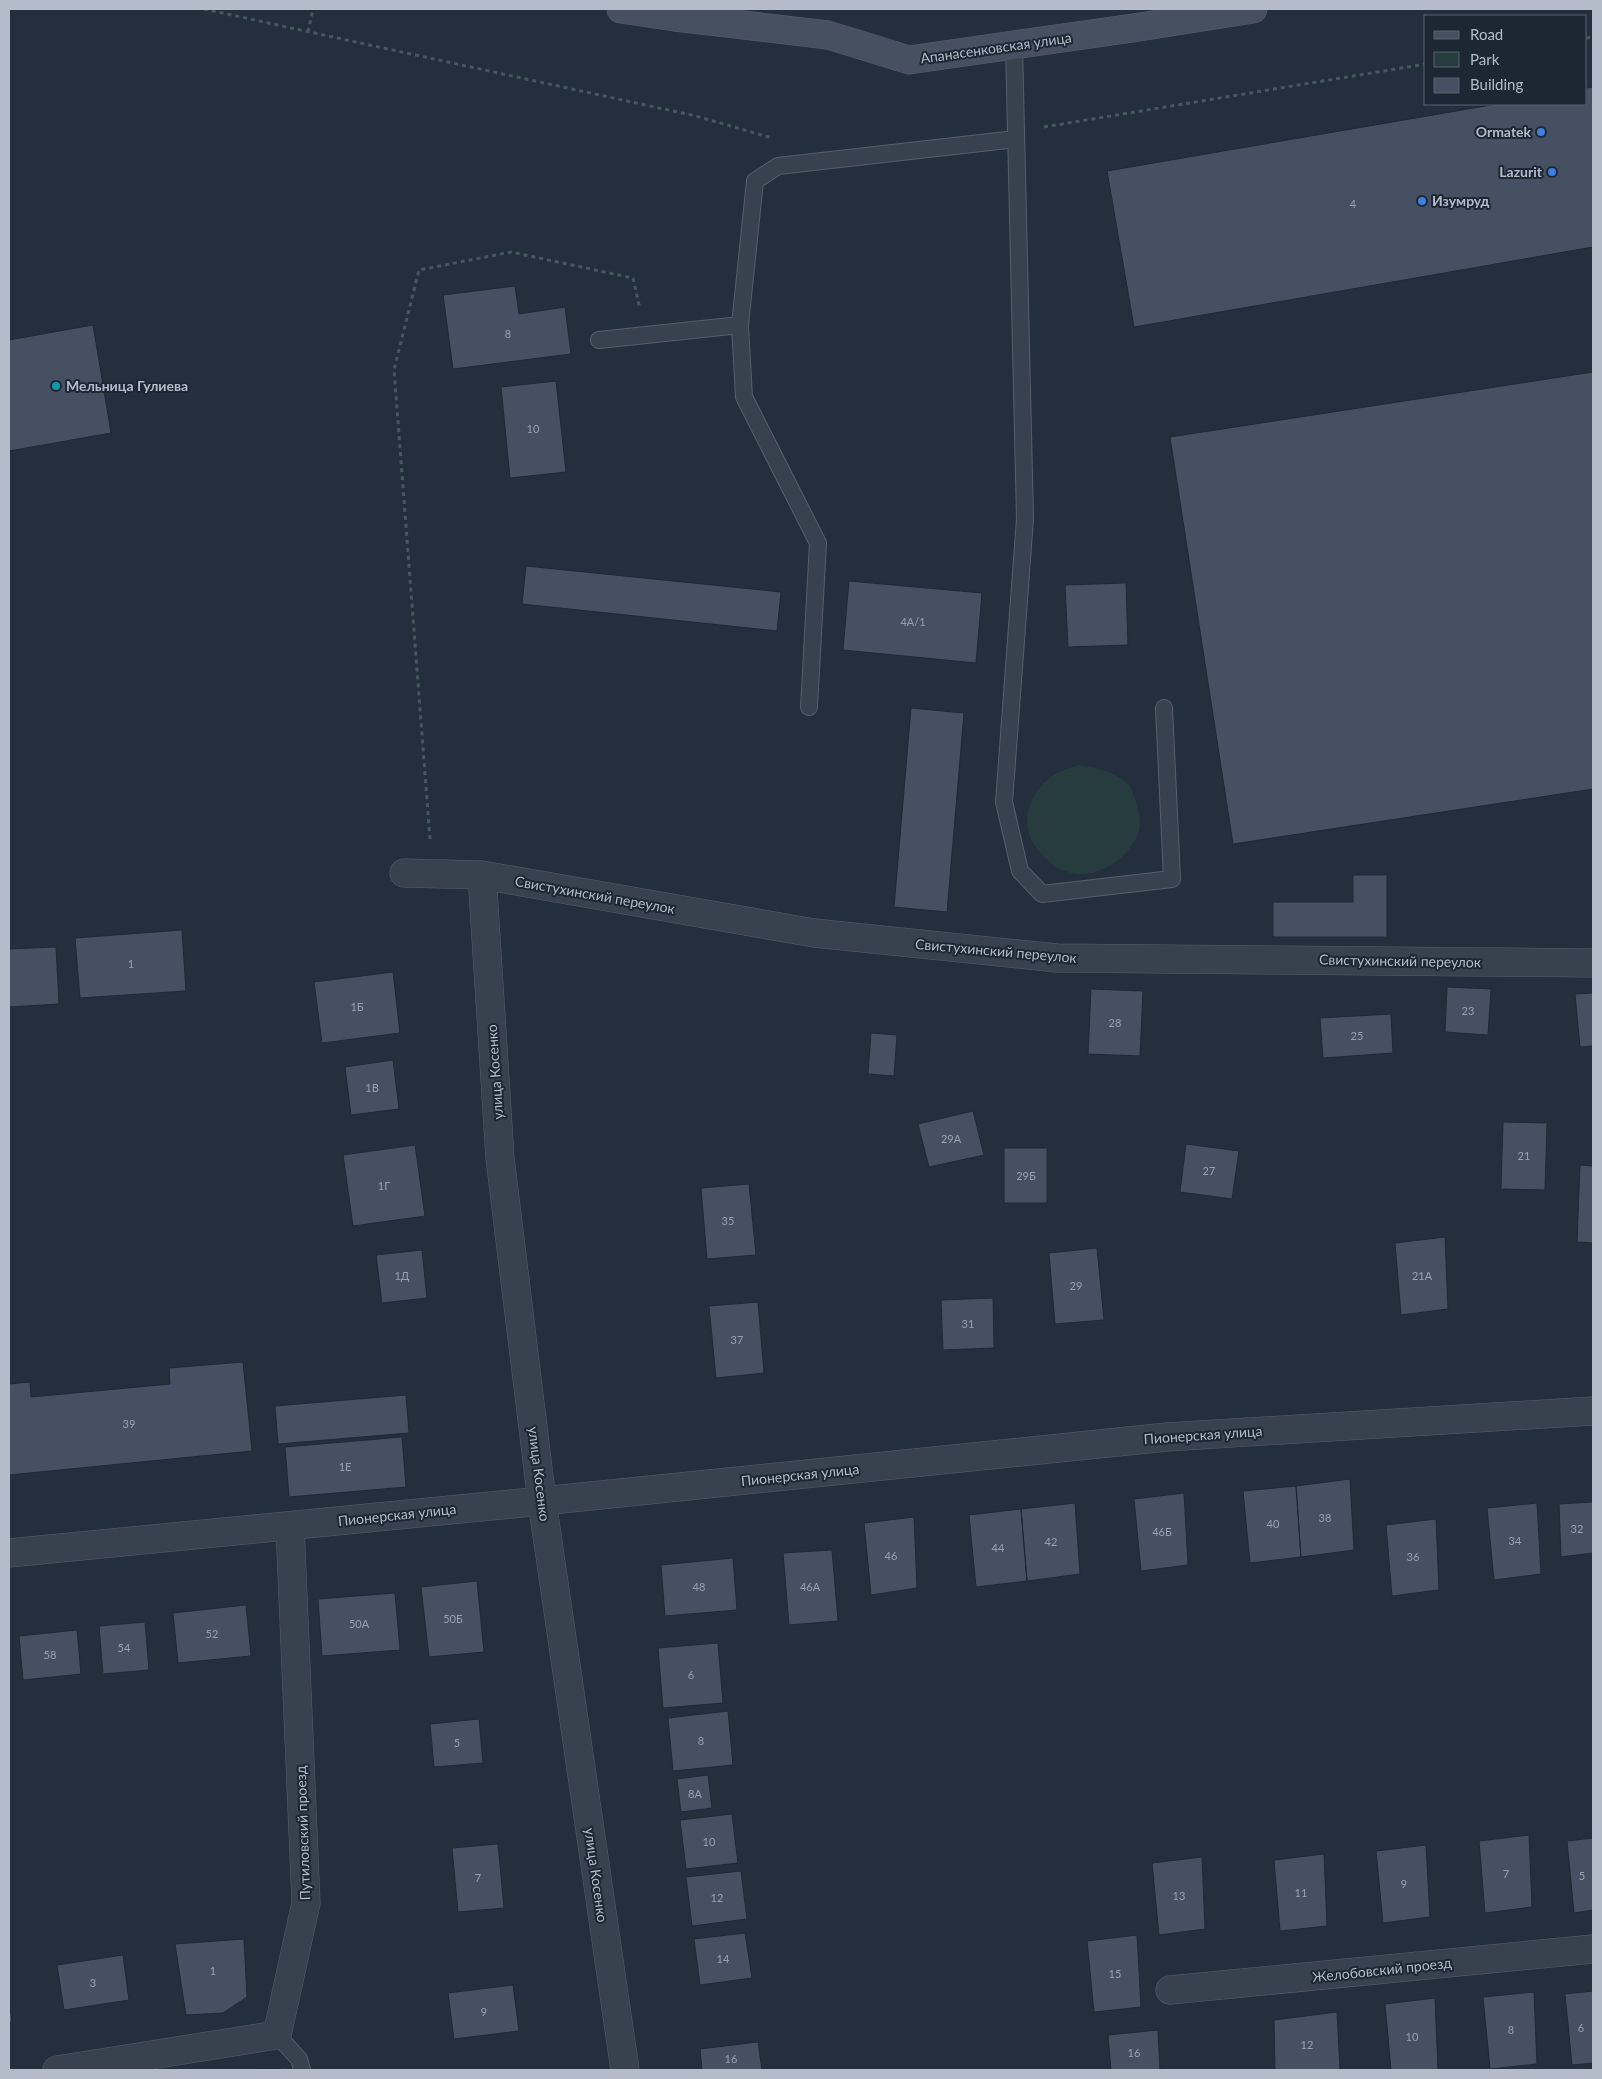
<svg xmlns="http://www.w3.org/2000/svg" width="1602" height="2079" viewBox="0 0 1602 2079" font-family="Lato,sans-serif">
  <rect width="100%" height="100%" fill="#242f3e"/>
  <!-- green -->
  <path fill="#263c3f" d="M1079,765C1096,768 1114,771 1128,784C1131,787 1133,793 1134,797C1138,807 1142,819 1139,830C1132,857 1096,882 1068,872C1055,868 1046,860 1038,850C1017,825 1029,791 1054,775C1061,770 1071,768 1079,765Z"/>
  <!-- building -->
  <path fill="#455162" stroke="#1f2835" d="M1593,87V247L1134,327L1107,171L1497,104H1586V88Z
    M515,286L519,314L565,307L571,354L453,369L443,295Z
    M93,325L111,433L9,451V340Z
    M1593,372V789L1233,844L1170,437Z
    M556,381L566,472L510,478L501,387Z
    M526,566L781,592L777,631L522,604Z
    M849,581L982,593L976,663L843,650Z
    M1126,583L1128,645L1068,647L1065,585Z
    M911,708L964,713L947,912L894,907Z
    M1353,875H1387V937H1273V902H1353Z
    M182,930L186,991L80,998L75,938Z
    M56,947L59,1004L9,1007V949Z
    M393,972L400,1033L322,1043L314,982Z
    M1447,987L1491,989L1488,1035L1445,1032Z
    M1091,989L1143,991L1140,1056L1088,1054Z
    M1593,993V1046L1580,1047L1575,994Z
    M1391,1014L1393,1053L1323,1058L1320,1018Z
    M871,1033L897,1035L894,1076L868,1074Z
    M393,1060L399,1109L351,1115L345,1067Z
    M973,1111L984,1155L929,1167L918,1124Z
    M1503,1122L1547,1123L1545,1190L1501,1189Z
    M1186,1144L1239,1151L1232,1199L1180,1192Z
    M415,1145L425,1216L353,1226L343,1155Z
    M1004,1148H1047V1203H1004Z
    M1580,1165L1593,1166V1243L1577,1242Z
    M749,1184L756,1255L707,1259L701,1188Z
    M1445,1237L1448,1309L1401,1315L1395,1243Z
    M1097,1248L1104,1320L1055,1324L1049,1253Z
    M422,1250L427,1298L382,1303L376,1255Z
    M993,1298L994,1348L943,1350L941,1300Z
    M758,1302L764,1373L716,1378L709,1306Z
    M243,1362L252,1451L9,1475V1384L30,1382L31,1397L170,1384L169,1368Z
    M406,1395L409,1433L278,1444L275,1406Z
    M402,1437L406,1487L289,1497L285,1447Z
    M1350,1479L1354,1550L1301,1557L1296,1486Z
    M1296,1486L1301,1557L1250,1563L1243,1491Z
    M1184,1493L1188,1565L1141,1571L1134,1499Z
    M1593,1502V1553L1561,1557L1559,1504Z
    M1075,1503L1080,1574L1027,1581L1021,1509Z
    M1537,1503L1541,1574L1494,1580L1487,1508Z
    M1021,1509L1027,1581L976,1587L969,1515Z
    M914,1517L917,1588L871,1595L864,1523Z
    M1436,1519L1439,1590L1392,1596L1386,1525Z
    M832,1550L838,1621L789,1625L783,1553Z
    M733,1558L737,1610L665,1616L661,1565Z
    M477,1581L484,1652L429,1657L421,1587Z
    M395,1593L400,1650L322,1656L318,1599Z
    M246,1605L251,1656L178,1663L173,1613Z
    M145,1622L149,1670L103,1674L99,1626Z
    M77,1630L81,1674L23,1680L19,1636Z
    M718,1643L723,1703L663,1708L658,1648Z
    M728,1711L733,1765L673,1771L668,1718Z
    M479,1719L483,1763L434,1767L430,1724Z
    M708,1775L712,1808L681,1812L677,1779Z
    M732,1814L738,1863L686,1869L680,1820Z
    M1529,1835L1532,1907L1485,1913L1479,1841Z
    M1593,1838V1910L1574,1913L1567,1841Z
    M498,1844L504,1908L458,1912L452,1848Z
    M1426,1845L1430,1917L1383,1923L1376,1851Z
    M1324,1854L1327,1926L1280,1931L1274,1860Z
    M1202,1857L1205,1929L1159,1935L1152,1863Z
    M741,1871L747,1919L692,1926L686,1877Z
    M745,1933L752,1978L700,1985L694,1939Z
    M1137,1935L1141,2007L1094,2012L1087,1941Z
    M244,1939L247,1997L223,2013L186,2015L175,1944Z
    M123,1955L129,2000L64,2010L57,1965Z
    M513,1985L519,2031L454,2039L448,1993Z
    M1593,1991V2063L1572,2065L1565,1994Z
    M1534,1992L1537,2064L1490,2069L1483,1997Z
    M1435,1998L1438,2070H1391L1385,2004Z
    M9,2000L12,2022L9,2023Z
    M1337,2012L1340,2070H1275L1274,2020Z
    M1158,2030L1160,2070H1111L1108,2035Z
    M758,2042L762,2070H702L700,2049Z
    M287,2068V2070H258V2069Z"/>
  <g fill="none" stroke-linecap="round" stroke-linejoin="round">
    <!-- lane casing -->
    <g stroke="#565f6c" stroke-width="18">
      <path id="lane" d="M1014,45L1025,519L1004,802L1020,871L1042,894L1172,879L1164,708
        M599,340L740,325
        M809,707L818,543L744,397L740,325L755,181L778,166L1016,139
        M277,2035L299,2059L302,2070"/>
    </g>
    <!-- street casing -->
    <g stroke="#565f6c" stroke-width="29">
      <path id="street" d="M404,873L482,875L814,933L1057,958L1593,963
        M482,875L500,1158L542,1501L625,2070
        M9,1553L542,1501L1167,1437L1593,1411
        M1170,1990L1593,1949
        M57,2070L277,2035L306,1903L290,1526"/>
    </g>
    <!-- secondary casing -->
    <g stroke="#565f6c" stroke-width="29">
      <path id="secondary" d="M621,9L675,17L828,35L909,60L1133,28L1253,9"/>
    </g>
    <!-- path -->
    <path stroke="#44595c" stroke-width="3" stroke-dasharray="4 4" stroke-linecap="butt" d="M204,9L696,116L772,138
      M308,32L313,9
      M1586,38L1593,37
      M1044,127L1426,64
      M430,839L394,370L419,270L511,252L633,278L640,309"/>
    <!-- lane -->
    <use href="#lane" stroke="#38414e" stroke-width="16"/>
    <!-- street -->
    <use href="#street" stroke="#38414e" stroke-width="28"/>
    <!-- secondary -->
    <use href="#secondary" stroke="#465061" stroke-width="28"/>
  </g>
  <!-- markers -->
  <g fill="#3f7fe0" stroke="#1d2633" stroke-width="2">
    <circle cx="1541" cy="132" r="5"/>
    <circle cx="1552" cy="172" r="5"/>
    <circle cx="1422" cy="201" r="5"/>
  </g>
  <circle fill="#0f9aa8" stroke="#1d2633" stroke-width="2" cx="56" cy="386" r="5"/>
  <g text-anchor="middle" stroke-width="4" stroke-linejoin="round" paint-order="stroke">
    <!-- number labels -->
    <g font-size="11" fill="#98a1af">
      <text x="1353" y="208">4</text>
      <text x="508" y="338">8</text>
      <text x="533" y="433">10</text>
      <text x="913" y="626">4А/1</text>
      <text x="131" y="968">1</text>
      <text x="357" y="1011">1Б</text>
      <text x="1468" y="1015">23</text>
      <text x="1115" y="1027">28</text>
      <text x="1357" y="1040">25</text>
      <text x="372" y="1092">1В</text>
      <text x="951" y="1143">29А</text>
      <text x="1524" y="1160">21</text>
      <text x="1209" y="1175">27</text>
      <text x="1026" y="1180">29Б</text>
      <text x="384" y="1190">1Г</text>
      <text x="728" y="1225">35</text>
      <text x="402" y="1280">1Д</text>
      <text x="1422" y="1280">21А</text>
      <text x="1076" y="1290">29</text>
      <text x="968" y="1328">31</text>
      <text x="737" y="1344">37</text>
      <text x="129" y="1428">39</text>
      <text x="345" y="1471">1Е</text>
      <text x="1325" y="1522">38</text>
      <text x="1273" y="1528">40</text>
      <text x="1577" y="1533">32</text>
      <text x="1162" y="1536">46Б</text>
      <text x="1515" y="1545">34</text>
      <text x="1051" y="1546">42</text>
      <text x="998" y="1552">44</text>
      <text x="891" y="1560">46</text>
      <text x="1413" y="1561">36</text>
      <text x="699" y="1591">48</text>
      <text x="810" y="1591">46А</text>
      <text x="453" y="1623">50Б</text>
      <text x="359" y="1628">50А</text>
      <text x="212" y="1638">52</text>
      <text x="124" y="1652">54</text>
      <text x="50" y="1659">58</text>
      <text x="691" y="1679">6</text>
      <text x="701" y="1745">8</text>
      <text x="457" y="1747">5</text>
      <text x="695" y="1798">8А</text>
      <text x="709" y="1846">10</text>
      <text x="1506" y="1878">7</text>
      <text x="1582" y="1880">5</text>
      <text x="478" y="1882">7</text>
      <text x="1404" y="1888">9</text>
      <text x="1301" y="1897">11</text>
      <text x="1179" y="1900">13</text>
      <text x="717" y="1902">12</text>
      <text x="723" y="1963">14</text>
      <text x="213" y="1975">1</text>
      <text x="1115" y="1978">15</text>
      <text x="93" y="1987">3</text>
      <text x="484" y="2016">9</text>
      <text x="1581" y="2032">6</text>
      <text x="1511" y="2034">8</text>
      <text x="1412" y="2041">10</text>
      <text x="1307" y="2049">12</text>
      <text x="1134" y="2057">16</text>
      <text x="731" y="2063">16</text>
    </g>
    <!-- street labels -->
    <g font-size="14" fill="#b4bcc9" stroke="#1d2633">
      <text transform="translate(996 48) rotate(-8)" y="5">Апанасенковская улица</text>
      <text transform="translate(595 895) rotate(10)" y="5">Свистухинский переулок</text>
      <text transform="translate(996 951) rotate(5)" y="5">Свистухинский переулок</text>
      <text transform="translate(1400 961) rotate(1)" y="5">Свистухинский переулок</text>
      <text transform="translate(495 1072) rotate(-94)" y="5">улица Косенко</text>
      <text transform="translate(1203 1435) rotate(-4)" y="5">Пионерская улица</text>
      <text transform="translate(539 1474) rotate(83)" y="5">улица Косенко</text>
      <text transform="translate(800 1475) rotate(-6)" y="5">Пионерская улица</text>
      <text transform="translate(397 1515) rotate(-6)" y="5">Пионерская улица</text>
      <text transform="translate(303 1833) rotate(-92)" y="5">Путиловский проезд</text>
      <text transform="translate(596 1875) rotate(82)" y="5">улица Косенко</text>
      <text transform="translate(1382 1970) rotate(-6)" y="5">Желобовский проезд</text>
    </g>
    <!-- poi labels -->
    <g font-size="14" font-weight="bold" fill="#b4bcc9" stroke="#1d2633" text-anchor="end">
      <text x="1531" y="137">Ormatek</text>
      <text x="1542" y="177">Lazurit</text>
      <text x="1432" y="206" text-anchor="start">Изумруд</text>
      <text x="66" y="391" text-anchor="start">Мельница Гулиева</text>
    </g>
  </g>
  <!-- border -->
  <rect width="1602" height="2079" fill="none" stroke="#b4bcc9" stroke-width="20"/>
  <!-- legend -->
  <rect x="1424" y="15" width="162" height="90" fill="#1d2633" stroke="#59626f"/>
  <rect x="1434" y="31" width="25" height="8" fill="#465061" stroke="#59626f"/>
  <text x="1470" y="40" font-size="15" fill="#b4bcc9">Road</text>
  <rect x="1434" y="52" width="25" height="15" fill="#263c3f" stroke="#59626f"/>
  <text x="1470" y="65" font-size="15" fill="#b4bcc9">Park</text>
  <rect x="1434" y="78" width="25" height="15" fill="#455162" stroke="#59626f"/>
  <text x="1470" y="90" font-size="15" fill="#b4bcc9">Building</text>
</svg>
